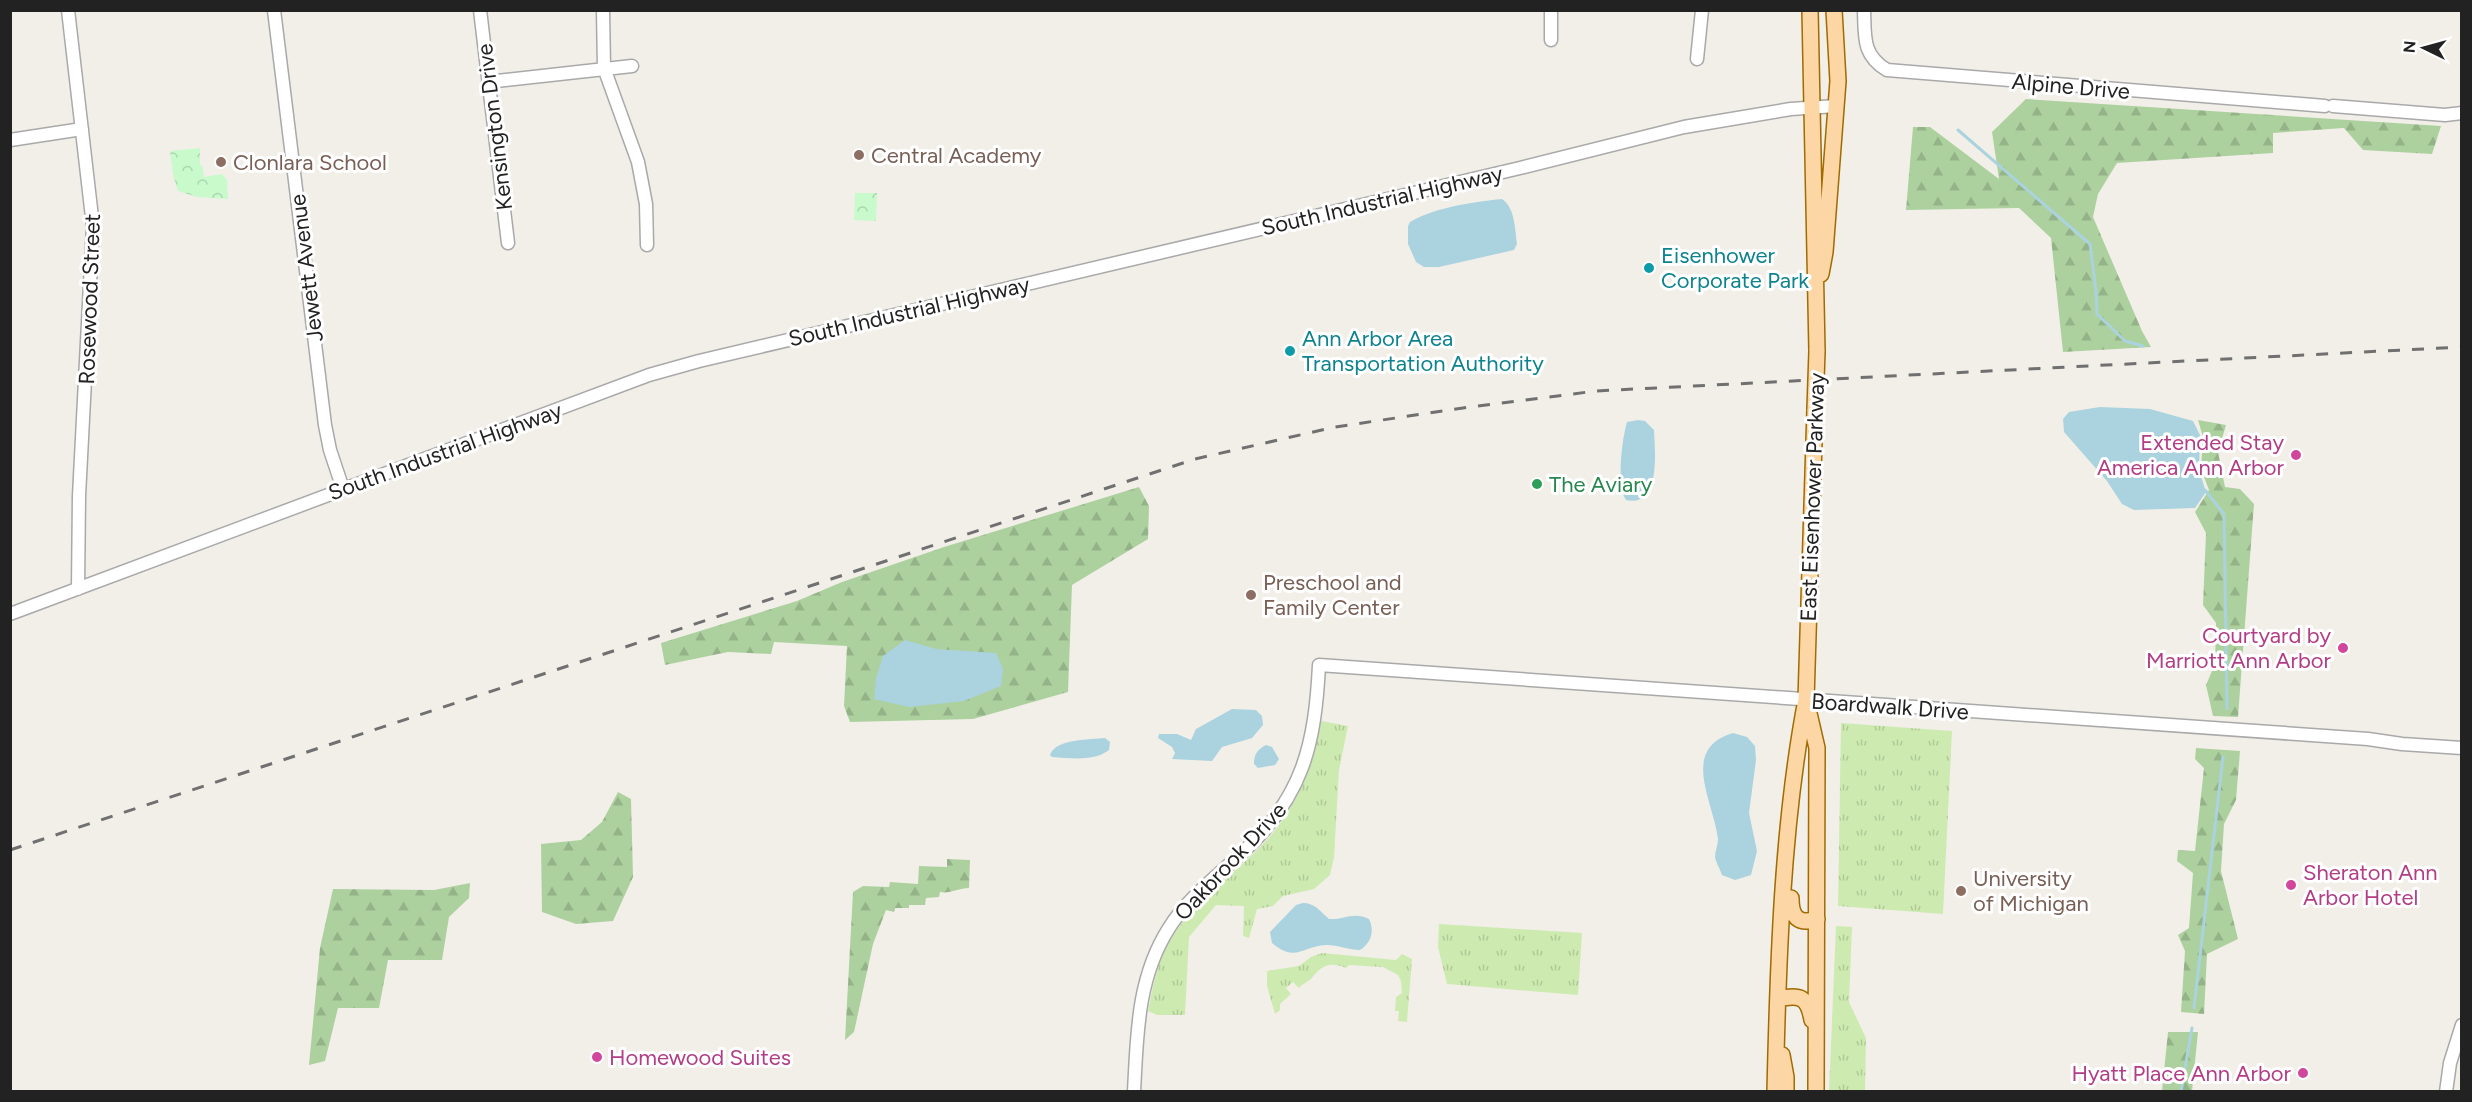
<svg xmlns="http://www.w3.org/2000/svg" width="2472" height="1102" viewBox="0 0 2472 1102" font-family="Figtree,sans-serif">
  <defs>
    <pattern id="grass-tufts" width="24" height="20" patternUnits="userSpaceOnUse" patternTransform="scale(1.5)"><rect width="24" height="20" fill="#cdebb0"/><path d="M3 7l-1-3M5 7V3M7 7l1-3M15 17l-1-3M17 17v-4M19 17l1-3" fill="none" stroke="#b0c997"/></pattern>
    <pattern id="forest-firs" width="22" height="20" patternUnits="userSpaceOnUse" patternTransform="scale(1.5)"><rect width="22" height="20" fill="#add19e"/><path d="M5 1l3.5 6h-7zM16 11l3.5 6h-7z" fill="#95b388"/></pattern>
    <pattern id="park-crowns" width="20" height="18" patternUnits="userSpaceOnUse" patternTransform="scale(1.5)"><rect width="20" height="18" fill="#c8facc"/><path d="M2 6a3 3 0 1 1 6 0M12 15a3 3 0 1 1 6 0" fill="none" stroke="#acd6af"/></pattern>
  </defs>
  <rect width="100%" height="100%" fill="#f2efe9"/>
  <!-- grass -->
  <path fill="url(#grass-tufts)" d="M1321,721L1348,726L1339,770L1334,857L1330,875L1314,889L1283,896L1273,906L1257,909L1249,938L1243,936L1244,906L1216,905L1189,937L1185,1015H1157L1148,1011C1153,986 1157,964 1169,942C1192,903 1230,878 1261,846C1294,813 1314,767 1321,721Z
    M1841,723L1952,731L1943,914L1838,906Z
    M1439,924L1582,933L1578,995L1447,984L1438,947Z
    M1836,926L1852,927L1849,1002L1866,1038L1865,1091H1829Z
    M1322,953L1396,960L1402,954L1412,959L1407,1022L1398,1021L1399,1011H1395L1396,997L1402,993L1401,981L1398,975L1383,967L1349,965L1346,968C1329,961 1321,966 1311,979C1308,982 1302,984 1299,988L1293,982L1286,988L1291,994L1280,1004V1010L1275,1014L1267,986V971L1299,966L1311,957Z"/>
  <!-- forest -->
  <path fill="url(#forest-firs)" d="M2026,99L2441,126L2432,154L2363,150L2344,128L2273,133V153L2117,163L2098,194L2093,217L2142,331L2151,347L2063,352L2051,238L2019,208L1906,210L1913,127H1930L1999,179L1992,132Z
    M2198,420L2226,425L2218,452L2225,487L2240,489L2254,504L2238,717L2213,716L2206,685L2215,664L2216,623L2203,605L2206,533L2195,512L2209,490L2201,469L2203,437Z
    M1139,487L1149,506L1148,539L1072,585L1068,692L973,719L850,722L844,706L847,646L774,642L771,654L728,652L665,665L661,643L797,601L842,582L944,547Z
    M2196,748L2240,751L2236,800L2224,824L2221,871L2238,939L2207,954L2204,1014L2181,1012L2185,951L2178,935L2189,928L2193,873L2177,861L2178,850L2195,851L2204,768L2195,759Z
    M618,792L631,799L633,877L613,921L576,924L542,912L541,844L581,840L602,822Z
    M947,859L970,860L969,888C958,888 950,894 940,892L939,897L926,898L925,905H909V908H895L894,912L886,910L873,944L854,1032L845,1040L853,892L863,886L889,887L890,882L918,884L919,866L947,867Z
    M470,883L469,898L449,917L442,960H388L379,1008H338L325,1061L309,1065L320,948L333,889L434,890Z
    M2168,1032H2198L2192,1091H2162Z"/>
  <!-- park -->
  <path fill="url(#park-crowns)" d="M200,148V165H202L204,177L222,174L227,180L228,199L197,197L178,191L173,175L170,151Z
    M855,193H877L876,221L854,220Z"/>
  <!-- water -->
  <path fill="#aad3df" d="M1502,199C1515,207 1515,230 1517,244L1514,250L1439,267H1424L1416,262L1408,244V226L1410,222C1436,207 1473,202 1502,199Z
    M2100,407L2150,409L2193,421L2200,435L2199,470L2206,492L2195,508L2134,510L2122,504L2107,481L2064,432L2063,419L2069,412Z
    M1638,420L1645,421L1654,430C1655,452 1661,508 1626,500C1616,485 1622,439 1627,422Z
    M905,640L936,649L996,653L1003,669L1001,686L964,701L909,707L874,699L876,679L883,656Z
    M1232,709L1256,710L1262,716L1263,725L1252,738L1222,747L1212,761L1172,759L1175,753L1172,747L1158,738L1159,734H1177L1191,740L1196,729Z
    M1733,733L1747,737L1755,746L1756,760L1749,813L1757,851L1751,875L1735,880L1722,875C1720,869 1716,863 1715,857C1715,851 1718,845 1718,839C1714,802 1679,749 1733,733Z
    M1105,738L1110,742L1109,750C1093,762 1071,758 1052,757L1050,755C1056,738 1090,740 1105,738Z
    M1266,745L1272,747L1279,759L1275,765L1258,768L1254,764C1254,754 1257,750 1266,745Z
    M1303,903C1315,903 1320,911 1329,919C1344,920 1354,911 1369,919C1375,931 1371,943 1360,950C1349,950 1338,945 1326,945C1303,946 1295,963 1272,943L1270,932L1296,905Z"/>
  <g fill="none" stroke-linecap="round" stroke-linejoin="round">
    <!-- stream -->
    <path stroke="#aad3df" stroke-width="3" d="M1958,130L2090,244L2096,291L2097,314L2125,341L2143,346
      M2205,490L2224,514L2227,709
      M2194,1008L2223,757
      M2181,1092L2192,1028"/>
    <!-- minor casing -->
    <g stroke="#a9a9a9" stroke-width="15">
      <path id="minor" d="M68,10L93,226L79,496L78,589
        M274,10L325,425L330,450L343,489
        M480,10L508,243
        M603,10L604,68L638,162L646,204L647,245
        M1551,10V40
        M1864,10C1865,37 1862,55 1887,70L2325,106
        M1697,59L1702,10
        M488,82L632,66
        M2333,106L2445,115L2462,113
        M10,140L82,129
        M10,614L649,375L699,361L1520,168L1684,127L1791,109L1836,106
        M1134,1092C1137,1035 1137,978 1169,928C1187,899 1217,876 1242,853C1303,797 1315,745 1319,665L2368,739L2402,744L2462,748
        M2446,1092L2450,1063L2462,1025"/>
    </g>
    <!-- major casing -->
    <g stroke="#a06b00" stroke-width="18">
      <path id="major" d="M1810,10L1817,351
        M1821,274L1825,252L1838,81L1834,10
        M1808,709L1817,748L1816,1092
        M1791,898C1791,917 1798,925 1817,919
        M1778,999C1800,994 1808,997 1812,1020
        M1782,1055L1786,1077V1092
        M1775,1092C1778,964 1782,825 1806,700L1815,409"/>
    </g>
    <!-- minor -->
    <use href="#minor" stroke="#fff" stroke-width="12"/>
    <!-- major -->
    <use href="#major" stroke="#fcd6a4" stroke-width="15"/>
    <!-- rail -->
    <path stroke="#707070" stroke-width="3" stroke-dasharray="12 12" stroke-linecap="butt" d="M10,850L1195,459L1335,427L1463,408L1596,391L2462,347"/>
    <!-- major-bridge casing -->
    <g stroke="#a06b00" stroke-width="18" stroke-linecap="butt">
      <path id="major-bridge" d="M1815,409L1817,351"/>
    </g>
    <!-- major-bridge -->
    <use href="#major-bridge" stroke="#fcd6a4" stroke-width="15"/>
  </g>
  <!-- markers -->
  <g fill="#8d6e63" stroke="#fff" stroke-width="2">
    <circle cx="859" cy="155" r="6"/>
    <circle cx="221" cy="162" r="6"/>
    <circle cx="1251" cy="595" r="6"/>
    <circle cx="1961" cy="891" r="6"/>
  </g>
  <g fill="#0f9aa8" stroke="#fff" stroke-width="2">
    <circle cx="1649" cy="268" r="6"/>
    <circle cx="1290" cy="351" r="6"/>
  </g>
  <g fill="#d1479c" stroke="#fff" stroke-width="2">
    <circle cx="2296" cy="455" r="6"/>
    <circle cx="2343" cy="648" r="6"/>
    <circle cx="2291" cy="885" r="6"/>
    <circle cx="597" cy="1057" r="6"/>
    <circle cx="2303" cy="1073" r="6"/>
  </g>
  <circle fill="#2e9e5b" stroke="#fff" stroke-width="2" cx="1537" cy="484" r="6"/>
  <g text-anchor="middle" stroke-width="6" stroke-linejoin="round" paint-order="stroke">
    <!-- street labels -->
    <g font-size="22" fill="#222" stroke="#fff">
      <text transform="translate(2071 86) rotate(5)" y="8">Alpine Drive</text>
      <text transform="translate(494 127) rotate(-97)" y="8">Kensington Drive</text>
      <text transform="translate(1382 200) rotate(-13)" y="8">South Industrial Highway</text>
      <text transform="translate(306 268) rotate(-97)" y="8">Jewett Avenue</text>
      <text transform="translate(89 299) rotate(-88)" y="8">Rosewood Street</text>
      <text transform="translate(909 311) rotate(-13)" y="8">South Industrial Highway</text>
      <text transform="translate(445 451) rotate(-20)" y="8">South Industrial Highway</text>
      <text transform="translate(1812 497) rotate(-88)" y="8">East Eisenhower Parkway</text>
      <text transform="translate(1890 706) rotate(4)" y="8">Boardwalk Drive</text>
      <text transform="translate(1230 861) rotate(-47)" y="8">Oakbrook Drive</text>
    </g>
    <!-- education labels -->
    <g font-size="22" fill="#785e54" stroke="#fff" text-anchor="start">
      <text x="871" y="163">Central Academy</text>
      <text x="233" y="170">Clonlara School</text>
      <text x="1263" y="590">Preschool and<tspan x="1263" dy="25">Family Center</tspan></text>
      <text x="1973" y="886">University<tspan x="1973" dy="25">of Michigan</tspan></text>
    </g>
    <!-- culture labels -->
    <g font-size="22" fill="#0d838f" stroke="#fff" text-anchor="start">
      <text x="1661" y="263">Eisenhower<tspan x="1661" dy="25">Corporate Park</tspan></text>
      <text x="1302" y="346">Ann Arbor Area<tspan x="1302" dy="25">Transportation Authority</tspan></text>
    </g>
    <!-- hotel labels -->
    <g font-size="22" fill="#b23c85" stroke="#fff" text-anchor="end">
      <text x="2284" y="450">Extended Stay<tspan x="2284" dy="25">America Ann Arbor</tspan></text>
      <text x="2331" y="643">Courtyard by<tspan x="2331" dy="25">Marriott Ann Arbor</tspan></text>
      <text x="2303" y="880" text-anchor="start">Sheraton Ann<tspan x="2303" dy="25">Arbor Hotel</tspan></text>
      <text x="609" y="1065" text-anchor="start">Homewood Suites</text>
      <text x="2291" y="1081">Hyatt Place Ann Arbor</text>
    </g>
    <!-- leisure labels -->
    <g font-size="22" fill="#27864d" stroke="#fff" text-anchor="start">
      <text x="1549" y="492">The Aviary</text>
    </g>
  </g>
  <!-- border -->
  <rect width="2472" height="1102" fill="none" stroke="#222222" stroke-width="24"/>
  <!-- north arrow -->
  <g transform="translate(2424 48) rotate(275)" stroke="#ffffff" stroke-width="4.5" paint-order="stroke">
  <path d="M0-4.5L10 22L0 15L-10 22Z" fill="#222222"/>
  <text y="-9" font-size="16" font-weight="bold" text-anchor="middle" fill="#222222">N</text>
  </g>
</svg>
